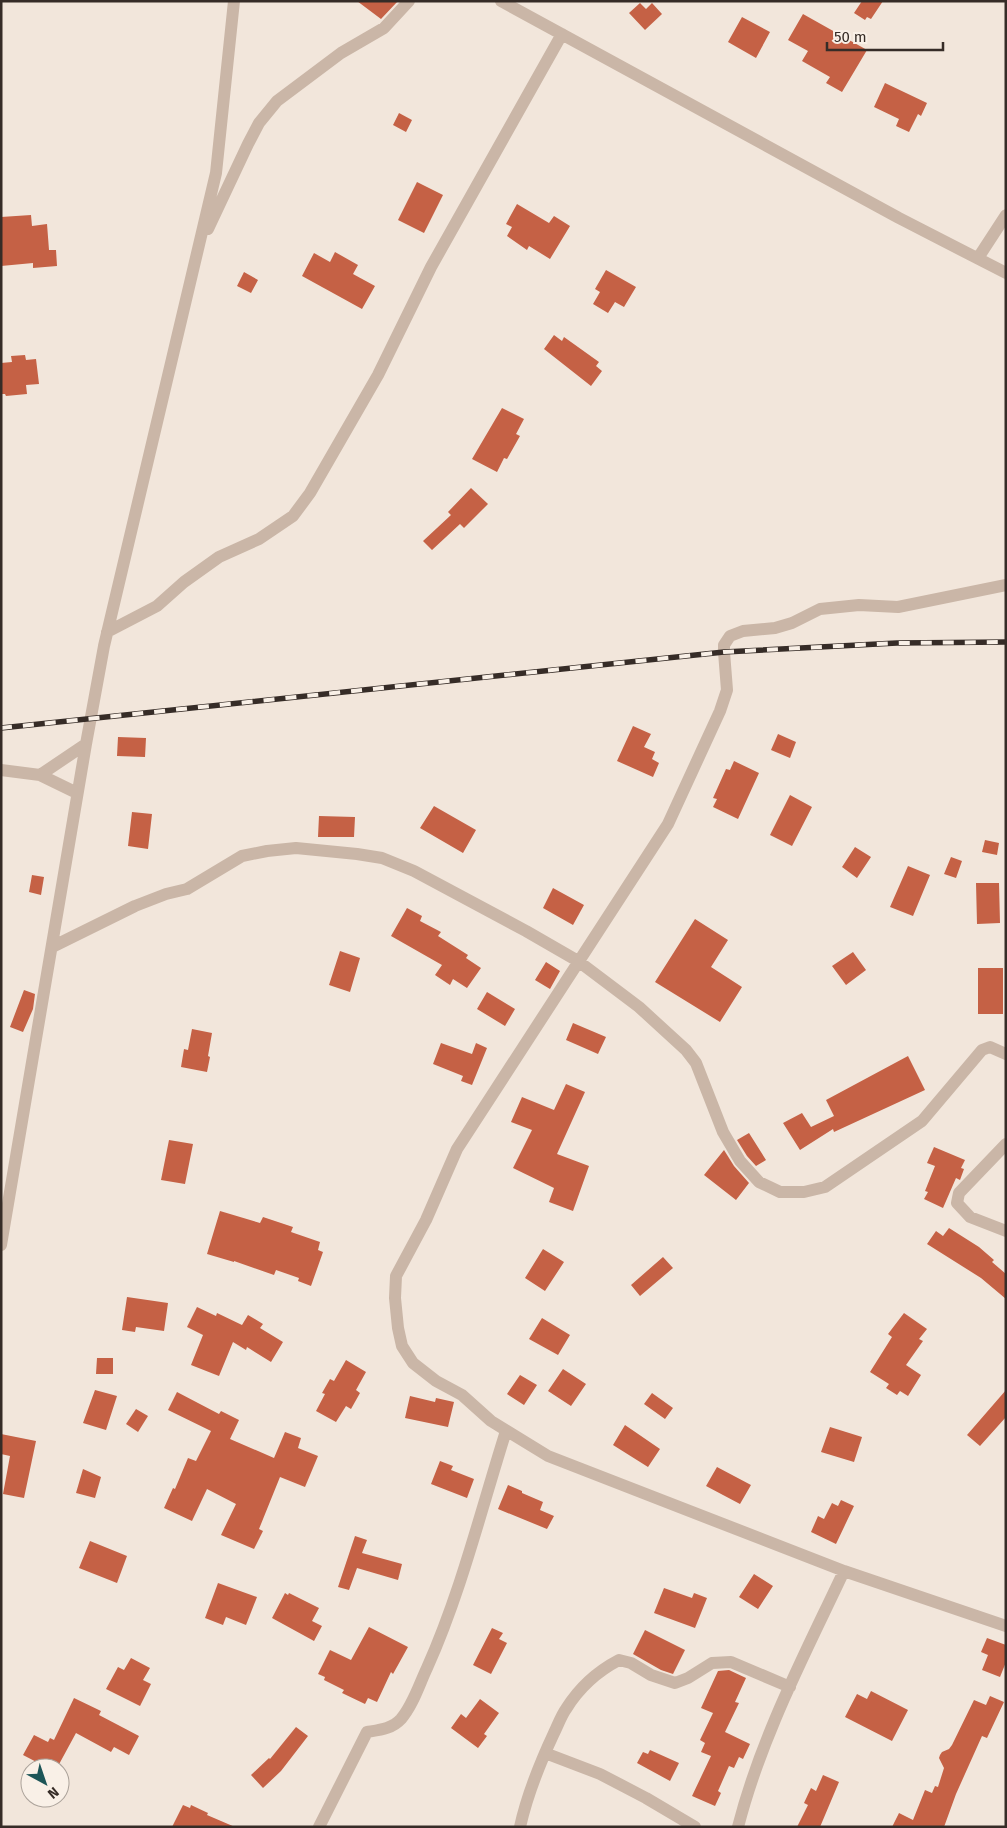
<svg xmlns="http://www.w3.org/2000/svg" width="1007" height="1828" viewBox="0 0 1007 1828" font-family="'Fira Sans',sans-serif">
  <rect width="100%" height="100%" fill="#f2e6db"/>
  <!-- building -->
  <path fill="#c56145" d="M357,1H398L381,19Z
    M862,1H883L871,19L867,17L865,20L854,13Z
    M640,3L646,9L652,3L662,14L645,30L629,13Z
    M803,14L867,50L842,92L826,83L830,77L802,61L808,51L788,40Z
    M742,17L770,32L756,58L728,42Z
    M885,83L927,103L921,116L918,114L909,132L896,126L899,119L874,107Z
    M399,113L412,120L406,132L393,125Z
    M417,182L443,195L424,233L398,220Z
    M517,204L549,223L554,216L570,226L550,259L529,246L527,250L507,236L512,227L506,224Z
    M31,215L32,226L47,224L49,250H56L57,266L33,268V263L1,266V217Z
    M335,252L358,265L353,274L375,286L362,309L302,276L314,253L330,262Z
    M606,270L636,287L624,307L615,302L608,313L593,304L600,292L595,289Z
    M244,272L258,280L251,293L237,286Z
    M554,335L562,341L564,337L599,362L596,366L602,371L591,386L544,349Z
    M25,355L26,360L36,359L39,384L26,385L27,394L6,396L5,394H1V363L12,362L11,356Z
    M502,408L524,419L516,434L520,436L507,459L504,458L497,472L472,459Z
    M471,488L488,504L464,528L460,524L432,550L423,541L451,515L448,512Z
    M633,726L651,734L644,747L655,752L652,759L659,763L653,777L617,761Z
    M778,734L796,742L790,758L771,750Z
    M118,737L146,738L145,757L117,756Z
    M734,761L759,773L738,819L713,807L717,799L713,798L726,769L730,770Z
    M790,795L812,807L792,846L770,835Z
    M434,806L476,830L463,853L420,828Z
    M132,812L152,814L148,849L128,846Z
    M319,816L355,817L354,837H318Z
    M985,840L999,843L997,855L982,852Z
    M855,847L871,857L857,878L842,867Z
    M951,857L962,861L956,878L944,874Z
    M908,866L930,875L913,916L890,907Z
    M32,875L44,877L41,895L29,892Z
    M976,883H999L1000,923L977,924Z
    M553,888L584,905L573,925L543,908Z
    M407,908L422,916L420,921L441,932L438,936L468,955L466,958L481,968L467,988L453,979L450,985L435,975L442,965L391,936Z
    M695,919L728,940L711,967L742,987L720,1022L655,982Z
    M340,951L360,958L350,992L329,985Z
    M853,952L866,970L846,985L832,966Z
    M546,962L560,971L550,989L535,980Z
    M978,968H1003V1014H978Z
    M24,990L35,994L33,1009L23,1032L10,1027Z
    M487,992L515,1009L505,1026L477,1009Z
    M573,1023L606,1037L598,1054L566,1040Z
    M192,1029L212,1033L208,1056L210,1057L207,1072L181,1067L184,1049L188,1050Z
    M441,1043L472,1054L476,1043L487,1048L472,1085L461,1081L463,1076L433,1064Z
    M908,1056L925,1090L834,1132L833,1129L800,1150L783,1123L802,1113L811,1127L834,1116L826,1100Z
    M566,1084L585,1092L557,1154L589,1166L573,1211L549,1202L554,1188L513,1168L532,1130L511,1122L522,1097L554,1110Z
    M749,1133L766,1160L756,1166L747,1156L737,1140Z
    M169,1140L193,1144L185,1184L161,1180Z
    M934,1147L965,1160L961,1168L964,1169L960,1180L956,1178L943,1208L924,1199L928,1192L925,1191L935,1166L927,1163Z
    M724,1150L734,1166L749,1183L736,1200L704,1175Z
    M220,1211L260,1223L263,1217L293,1227L291,1232L320,1242L318,1250L323,1252L311,1286L298,1281L299,1278L276,1270L274,1275L234,1261V1262L207,1254Z
    M949,1228L979,1247L994,1260L992,1262L1006,1274V1299L981,1278L927,1244L936,1231L943,1236Z
    M543,1249L564,1262L545,1291L525,1278Z
    M663,1257L673,1268L640,1296L631,1285Z
    M127,1297L168,1303L164,1331L136,1327L135,1332L122,1330Z
    M197,1307L216,1316L217,1313L242,1325L248,1315L263,1324L260,1328L283,1342L271,1362L247,1347L246,1350L233,1342L219,1376L191,1365L203,1335L187,1327Z
    M904,1313L927,1329L919,1339L923,1341L906,1365L921,1375L908,1396L900,1391L897,1395L886,1388L889,1384L870,1372L892,1337L888,1334Z
    M542,1318L570,1335L558,1355L529,1339Z
    M97,1358H113V1374H96Z
    M346,1360L366,1372L356,1390L360,1393L351,1409L346,1406L336,1422L316,1411L325,1394L322,1393L330,1379L334,1381Z
    M563,1369L586,1384L571,1406L548,1391Z
    M520,1375L537,1385L524,1405L507,1394Z
    M95,1390L117,1396L106,1430L83,1423Z
    M1006,1390V1417L980,1446L967,1435Z
    M177,1392L219,1414L221,1411L239,1420L230,1439L274,1458L285,1432L301,1438L298,1448L318,1456L305,1487L280,1477L259,1529L263,1531L254,1549L221,1535L236,1504L207,1489L192,1521L164,1508L173,1488L175,1489L188,1458L196,1461L211,1431L168,1410Z
    M652,1393L673,1408L665,1419L644,1404Z
    M410,1396L435,1402L436,1398L454,1402L448,1427L405,1418Z
    M136,1409L148,1416L138,1432L126,1424Z
    M625,1425L660,1449L648,1467L613,1445Z
    M830,1427L862,1437L854,1462L821,1452Z
    M1,1434L36,1441L24,1498L3,1494L10,1456L1,1454Z
    M440,1461L453,1466L451,1470L474,1479L467,1498L431,1484Z
    M717,1467L751,1485L740,1504L706,1486Z
    M83,1469L101,1477L95,1498L76,1493Z
    M508,1485L522,1491V1493L543,1502L540,1510L554,1516L547,1529L498,1509Z
    M841,1500L854,1506L836,1544L811,1532L818,1516L824,1519L832,1503L838,1506Z
    M355,1536L367,1540L362,1553L402,1564L398,1580L357,1568L349,1590L338,1587Z
    M90,1541L127,1556L117,1583L79,1568Z
    M754,1574L773,1586L758,1609L739,1597Z
    M218,1583L257,1597L246,1625L226,1617L223,1625L205,1618Z
    M664,1588L692,1598L694,1593L707,1598L695,1628L654,1613Z
    M285,1593L288,1595L289,1593L319,1608L312,1621L322,1626L314,1641L272,1618Z
    M369,1627L408,1647L393,1674L391,1672L377,1702L368,1698L365,1704L342,1693L344,1690L324,1680L325,1677L318,1674L330,1650L351,1660Z
    M492,1628L503,1633L499,1639L507,1643L491,1674L473,1665Z
    M645,1630L685,1650L673,1674L661,1670L633,1654Z
    M987,1638L1006,1645V1662L1000,1677L982,1670L988,1655L981,1652Z
    M131,1658L150,1668L143,1680L151,1684L140,1706L106,1689L118,1667L124,1670Z
    M729,1670L746,1678L735,1702L739,1703L725,1732L750,1744L743,1759L739,1757L734,1768L729,1766L718,1791L721,1793L715,1806L692,1796L711,1756L701,1752L705,1743L700,1740L713,1713L701,1708L718,1671Z
    M871,1691L908,1710L892,1741L845,1717L857,1694L867,1699Z
    M990,1696L1004,1702L987,1738L982,1736L956,1794L944,1827H892L899,1813L913,1820L925,1790L932,1793L935,1786L938,1787L944,1768L939,1758L940,1755L942,1752L949,1749L952,1745L974,1700L986,1705Z
    M74,1698L101,1711L99,1715L139,1736L129,1755L114,1747L111,1752L76,1733L57,1768H48L23,1755L34,1735L48,1742L50,1738L54,1740Z
    M480,1699L499,1713L484,1734L487,1736L478,1748L451,1728L461,1714L466,1718Z
    M296,1727L308,1736L281,1771L263,1788L251,1775L269,1758L270,1759Z
    M650,1750L679,1763L670,1781L637,1763L643,1752L648,1754Z
    M823,1775L839,1782L820,1827H797L808,1805L804,1803L811,1788L816,1791Z
    M183,1805L190,1808L191,1805L208,1813L207,1815L235,1827H172Z"/>
  <g fill="none" stroke-linecap="round" stroke-linejoin="round">
    <!-- minor -->
    <path stroke="#cab6a7" stroke-width="12" d="M501,1L899,218L1006,273
      M208,229L248,144L259,123L277,101L341,53L384,28L409,1
      M978,258L1006,215
      M1006,585L898,607L859,605L820,609L792,623L775,628L743,631L730,636L724,645V652L727,690L720,711L668,824L457,1149L426,1220L396,1276L395,1298L398,1328L402,1346L413,1363L436,1381L462,1395L491,1421L548,1456L844,1571L1006,1626
      M107,632L157,606L184,582L219,557L259,539L293,516L310,493L378,375L431,267L562,34
      M1,770L40,775L77,793
      M40,775L86,744
      M52,947L135,906L166,894L187,889L242,856L267,851L296,848L357,854L382,858L414,871L526,931L578,961L639,1007L686,1050L696,1063L723,1132L740,1161L759,1182L780,1192H804L825,1187L922,1121L982,1050L990,1047L1006,1054
      M1006,1144L959,1193L957,1203L970,1217L1006,1231
      M1,1245L86,744L104,646L216,173L234,1
      M545,1753L600,1774L646,1798L695,1827
      M319,1827L367,1732C379,1730 392,1729 401,1719C413,1705 419,1685 427,1668C461,1592 481,1510 506,1431
      M520,1827C527,1795 540,1763 554,1733C558,1725 561,1716 566,1709C579,1688 598,1671 619,1660L631,1663L651,1675L675,1683L688,1678L712,1663L731,1662L790,1687
      M738,1827C761,1737 805,1654 844,1571"/>
    <!-- rail casing -->
    <g stroke="#362c27" stroke-width="5.5">
      <path id="rail" d="M1,728L724,652L897,643L1006,642"/>
    </g>
    <!-- rail -->
    <use href="#rail" stroke="#f9f0e7" stroke-width="4" stroke-dasharray="11" stroke-linecap="butt"/>
  </g>
  <!-- border -->
  <rect width="1007" height="1828" fill="none" stroke="#362c27" stroke-width="5"/>
  <!-- north arrow -->
  <g transform="translate(45 1783) rotate(140)"><circle r="24" fill="#f9f0e7" stroke="#aba29a"/>
  <path d="M0-4L9 19L0 12L-9 19Z" fill="#1d5557"/>
  <text y="-8" font-size="14" font-weight="bold" text-anchor="middle" fill="#362c27">N</text>
  </g>
  <!-- scale -->
  <path d="M827 42v8h116v-8" fill="none" stroke="#362c27" stroke-width="2.5"/>
  <text x="834" y="42" font-size="15" fill="#362c27" stroke="#f9f0e7" stroke-width="4" paint-order="stroke">50 m</text>
</svg>
